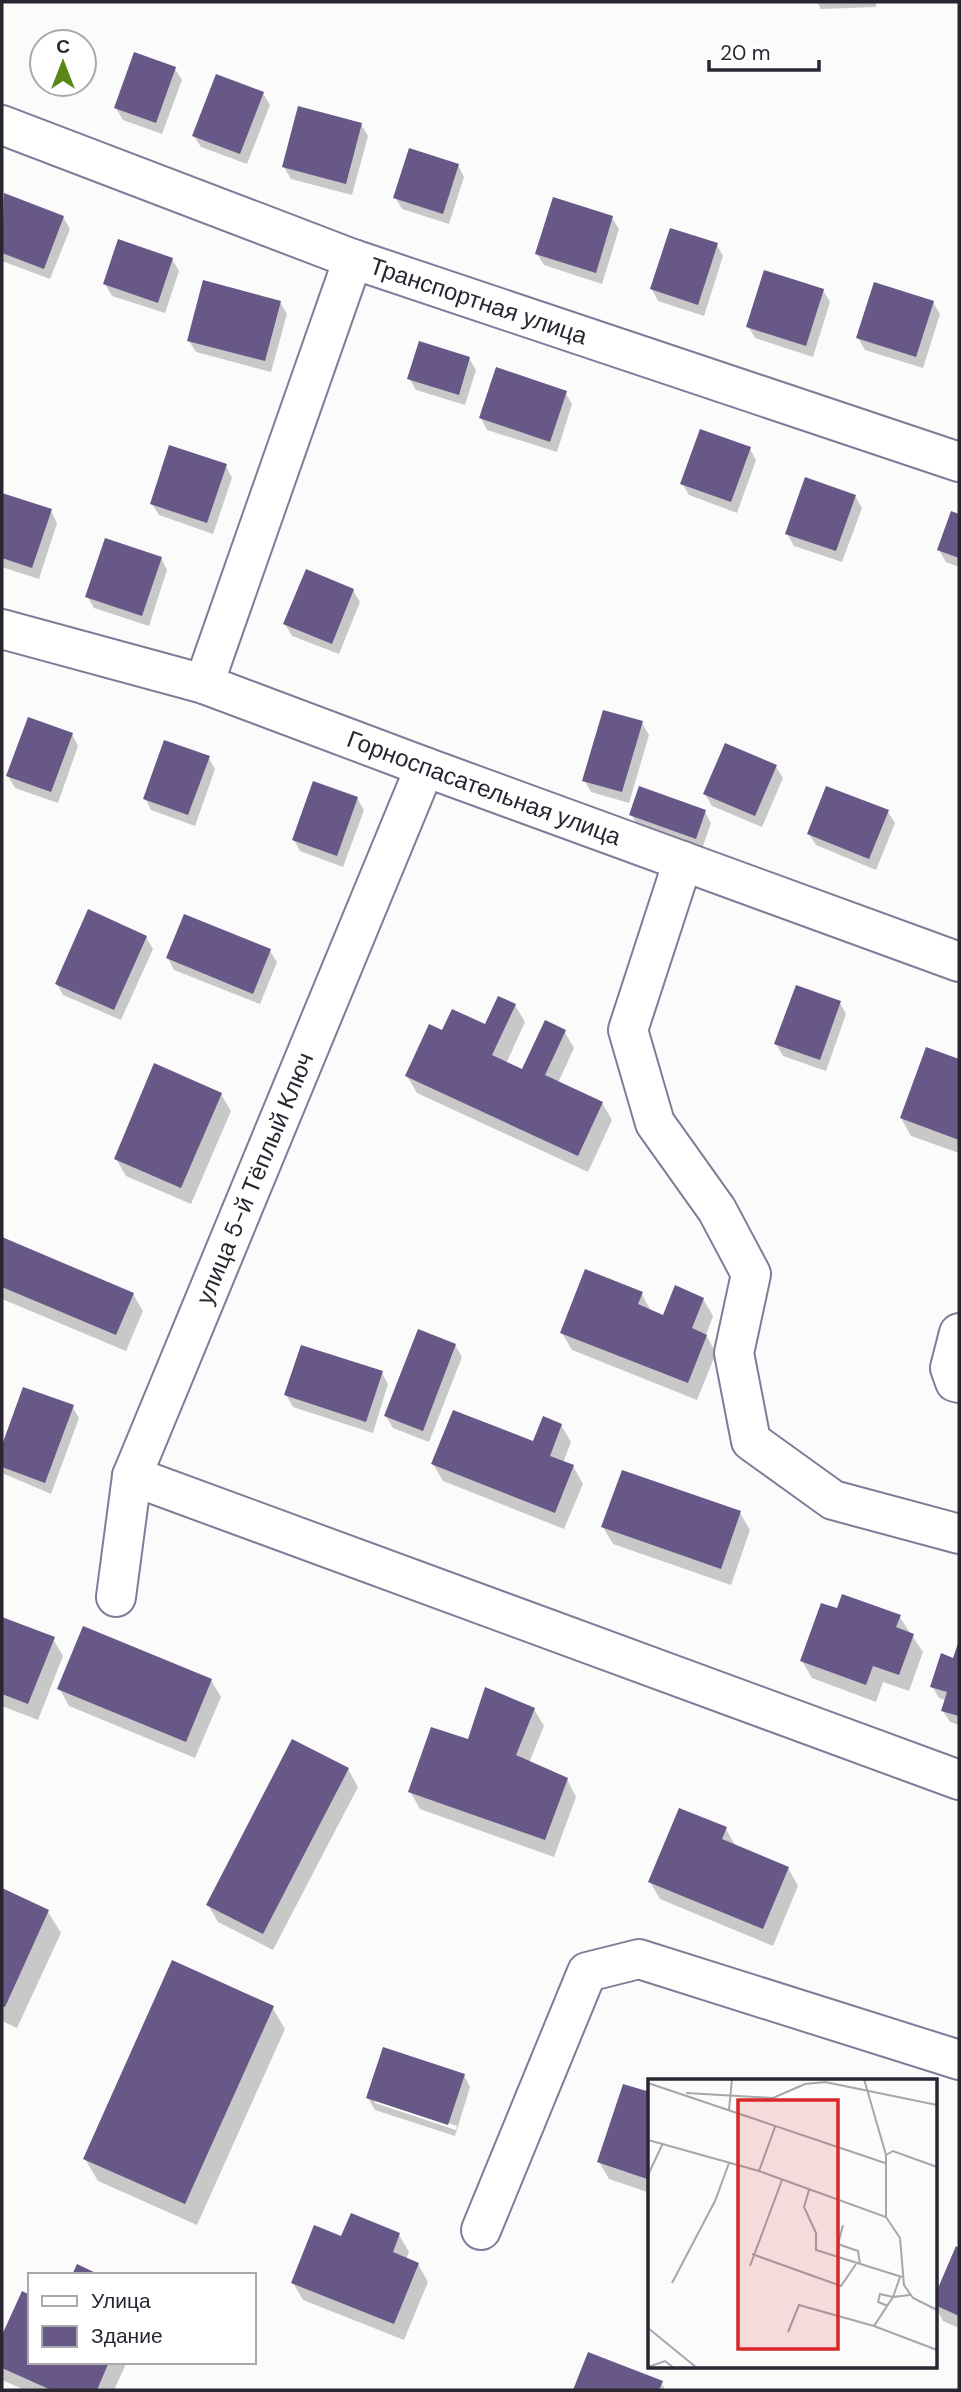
<svg xmlns="http://www.w3.org/2000/svg" width="961" height="2392" viewBox="0 0 961 2392" font-family="'DM Sans',sans-serif">
  <rect width="100%" height="100%" fill="#fbfbfb"/>
  <!-- shadow -->
  <path fill="#0003" fill-rule="evenodd" d="M817,2H876V7L821,9Z
    M175,69L182,80L162,134L123,120L116,108Z
    M263,93L270,105L247,164L201,147L194,136Z
    M361,124L368,136L352,195L291,179L284,167Z
    M458,165L464,177L449,224L402,209L395,197Z
    M5,195L63,217L70,229L50,279L2,261V202Z
    M612,218L619,229L602,284L544,265L537,254Z
    M717,245L723,256L704,316L658,301L652,289Z
    M172,259L179,271L165,313L112,296L105,284Z
    M823,290L830,302L813,357L755,338L748,326Z
    M280,302L287,314L271,372L196,352L189,341Z
    M933,302L940,314L923,368L865,350L858,338Z
    M469,358L476,370L465,405L416,390L409,378Z
    M565,392L572,404L557,452L487,430L481,418Z
    M750,449L756,460L737,513L689,495L682,483Z
    M226,466L232,478L213,534L159,515L152,504Z
    M2,495L51,511L57,523L39,579L2,567Z
    M855,496L862,508L842,562L794,546L787,534Z
    M952,514L959,516V567L946,562L939,550Z
    M161,558L167,570L149,626L94,608L87,596Z
    M353,590L360,602L339,654L292,636L285,624Z
    M642,723L649,735L629,803L591,792L584,780Z
    M72,734L78,746L58,803L15,788L8,776Z
    M208,757L215,769L195,826L151,810L145,798Z
    M776,767L783,778L762,827L712,806L705,794Z
    M357,798L364,810L343,867L300,851L294,840Z
    M705,812L711,823L702,849L638,826L631,814Z
    M888,812L895,823L876,870L816,845L809,834Z
    M146,937L153,949L121,1020L63,995L57,984Z
    M270,951L277,962L260,1004L174,970L168,958Z
    M840,1003L846,1014L826,1071L783,1056L776,1044Z
    M515,1005L525,1022L506,1064L523,1071L564,1031L574,1048L558,1083L602,1103L612,1120L588,1172L417,1093L407,1076L443,1032L486,1026Z
    M927,1049L959,1061V1153L911,1136L901,1118Z
    M221,1094L231,1111L191,1204L126,1176L116,1159Z
    M2,1239L133,1294L143,1311L126,1351L2,1299Z
    M641,1293L651,1311L664,1317L703,1299L713,1316L706,1335L716,1353L697,1400L572,1350L562,1333Z
    M455,1345L462,1357L429,1442L393,1428L386,1416Z
    M382,1373L388,1384L373,1433L293,1407L286,1395Z
    M24,1389L72,1406L79,1418L51,1494L2,1473V1450Z
    M561,1425L571,1442L563,1463L573,1466L583,1484L564,1529L443,1481L433,1464L534,1444Z
    M740,1513L750,1530L731,1585L613,1544L603,1527Z
    M899,1616L923,1652L909,1691L883,1682L876,1702L812,1678L802,1661Z
    M2,1618L53,1639L63,1656L38,1720L2,1706Z
    M959,1644V1725L950,1722L943,1711L946,1700L939,1698L932,1686L954,1660Z
    M211,1680L221,1697L195,1758L69,1706L59,1688Z
    M534,1709L544,1726L529,1763L567,1779L576,1797L554,1857L420,1809L410,1791L469,1741Z
    M348,1769L358,1787L273,1950L218,1922L208,1905Z
    M726,1829L736,1847L788,1868L798,1886L773,1946L660,1899L650,1882Z
    M2,1890L48,1912L61,1933L17,2028L2,2021Z
    M272,2007L285,2029L197,2225L98,2181L85,2159Z
    M464,2075L470,2087L455,2136L375,2110L368,2098ZM375,2099L457,2126L456,2130L375,2103Z
    M650,2094V2193L609,2179L599,2162Z
    M399,2235L409,2252L406,2260L418,2264L428,2282L404,2340L303,2300L293,2283L342,2238Z
    M957,2248L959,2250V2328L943,2321L935,2306V2300Z
    M23,2294L30,2362H127L114,2390H25L2,2380V2340Z
    M589,2355L661,2383L666,2390H575Z"/>
  <!-- building -->
  <path fill="#675887" d="M134,52L176,67L156,123L114,108Z
    M216,74L264,92L240,154L192,136Z
    M298,106L362,123L346,184L282,167Z
    M409,148L459,164L443,214L393,198Z
    M4,193L64,216L44,269L2,253Z
    M553,197L613,216L596,273L535,254Z
    M670,228L718,243L698,305L650,289Z
    M118,239L173,258L158,303L103,284Z
    M764,270L824,289L806,346L746,327Z
    M203,280L281,301L265,361L187,341Z
    M874,282L934,301L916,357L856,338Z
    M419,341L470,357L459,395L407,379Z
    M496,367L567,391L550,442L479,418Z
    M700,429L751,447L731,502L680,484Z
    M169,445L227,464L207,523L150,504Z
    M805,477L856,495L836,551L785,534Z
    M2,493L52,509L32,568L2,558Z
    M951,511L959,514V558L937,550Z
    M105,538L162,557L142,616L85,597Z
    M306,569L354,589L332,644L283,624Z
    M603,710L643,721L622,792L582,781Z
    M28,717L73,733L51,792L6,776Z
    M164,740L210,756L188,815L143,799Z
    M725,743L777,765L755,816L703,794Z
    M313,781L358,797L337,856L292,840Z
    M639,786L706,810L696,839L629,815Z
    M826,786L889,810L869,859L807,834Z
    M88,909L147,936L114,1010L55,984Z
    M184,914L271,949L253,994L166,958Z
    M796,985L841,1001L820,1060L774,1044Z
    M498,996L516,1004L492,1055L522,1069L545,1020L566,1030L545,1075L603,1102L578,1156L405,1076L429,1024L442,1030L452,1009L485,1024Z
    M926,1047L959,1059V1140L900,1118Z
    M154,1063L222,1093L181,1188L114,1159Z
    M2,1237L134,1293L116,1335L2,1287Z
    M585,1269L643,1292L638,1304L663,1315L675,1285L704,1298L692,1328L707,1335L688,1383L560,1333Z
    M418,1329L456,1344L423,1431L384,1416Z
    M301,1345L383,1371L366,1422L284,1395Z
    M23,1387L74,1405L45,1483L2,1467V1445Z
    M453,1410L533,1441L543,1416L562,1424L550,1456L574,1465L555,1513L431,1464Z
    M622,1470L741,1511L721,1569L601,1527Z
    M842,1594L901,1615L896,1627L914,1634L899,1675L873,1666L866,1685L800,1661L821,1603L837,1608Z
    M2,1617L55,1637L28,1704L2,1694Z
    M83,1626L212,1679L186,1742L57,1689Z
    M959,1640V1716L941,1711L947,1692L930,1687L941,1653L953,1658Z
    M485,1687L535,1708L516,1755L568,1778L545,1840L408,1792L431,1727L468,1739Z
    M292,1739L349,1768L263,1934L206,1905Z
    M679,1808L727,1827L722,1839L789,1867L763,1929L648,1882Z
    M2,1888L49,1910L5,2007L2,2006Z
    M172,1960L274,2006L185,2204L83,2159Z
    M383,2047L465,2074L448,2125L366,2098Z
    M623,2084L650,2092V2180L597,2162Z
    M351,2213L400,2233L393,2252L419,2263L394,2324L291,2283L314,2225L341,2236Z
    M956,2246L959,2248V2316L935,2305V2295Z
    M77,2264L100,2275H72Z
    M22,2291L30,2295V2362H109L97,2390H51L2,2368V2335Z
    M588,2352L663,2381L659,2390H573Z"/>
  <g fill="none" stroke-linecap="round" stroke-linejoin="round">
    <!-- minor casing -->
    <g stroke="#827a96" stroke-width="42">
      <g id="minor">
        <path id="s1" d="M2,125L353,259L959,462"/>
        <path d="M204,684L353,259"/>
        <path d="M683,861L628,1030L655,1123L717,1210L751,1274L734,1353L751,1441L833,1500L959,1534"/>
        <path d="M959,1333L950,1368L955,1382L959,1383"/>
        <path d="M132,1476L959,1780"/>
        <path id="s2" d="M116,1597L132,1476L425,767"/>
        <path d="M481,2230L587,1972L639,1959L959,2060"/>
      </g>
    </g>
    <!-- major casing -->
    <g stroke="#827a96" stroke-width="42">
      <g id="major">
        <path id="s3" d="M2,629L204,684L425,767L959,962"/>
      </g>
    </g>
    <!-- minor -->
    <use href="#minor" stroke="#fff" stroke-width="38"/>
    <!-- major -->
    <use href="#major" stroke="#fff" stroke-width="38"/>
  </g>
  <g text-anchor="middle" stroke-width="7" stroke-linejoin="round" paint-order="stroke">
    <!-- street labels -->
    <g font-size="24" fill="#292631" stroke="#fff">
      <text dy="8" stroke="none"><textPath href="#s1" startOffset="508">Транспортная улица</textPath></text>
      <text dy="8" stroke="none"><textPath href="#s3" startOffset="508">Горноспасательная улица</textPath></text>
      <text dy="8" stroke="none"><textPath href="#s2" startOffset="444">улица 5-й Тёплый Ключ</textPath></text>
    </g>
  </g>
  <!-- overview -->
  <g transform="translate(648 2079)">
    <rect width="289" height="289" fill="#fbfbfb"/>
    <path fill="none" stroke="#a7a6aa" stroke-width="2" d="M216,0L238,76V138M0,4L237,84M38,14L125,19L157,5L177,3L289,26M81,31L84,0M0,61L111,92L238,138L252,159L256,206L265,219L289,231M238,76L245,72L289,88M111,92L127,48M0,96L15,64M161,111L156,128L168,154V171L254,198M195,146L190,165L210,172L212,185M104,175L193,207L208,185M102,187L134,101M24,204L67,122L81,84M240,227L230,223L232,215L245,218L252,198M226,247L289,271M0,249L49,289M140,253L151,226L226,247L245,218L262,216M0,288L17,282L26,289"/>
    <path fill="#d62828" fill-opacity="0.15" stroke="#d62828" stroke-width="3.5" d="M90,21H190V270H90Z"/>
    <rect width="289" height="289" fill="none" stroke="#292631" stroke-width="3.5"/>
  </g>
  <!-- border -->
  <rect width="961" height="2392" fill="none" stroke="#292631" stroke-width="7"/>
  <!-- legend -->
  <rect x="28" y="2273" width="228" height="91" fill="#ffffff" stroke="#a9a8ad" stroke-width="2"/>
  <rect x="42" y="2296" width="35" height="10" fill="#ffffff" stroke="#a9a8ad" stroke-width="2"/>
  <text x="91" y="2308" font-size="21" fill="#292631">Улица</text>
  <rect x="42" y="2326" width="35" height="21" fill="#675887" stroke="#a9a8ad" stroke-width="2"/>
  <text x="91" y="2343" font-size="21" fill="#292631">Здание</text>
  <!-- north arrow -->
  <g transform="translate(63 63)"><circle r="33" fill="#ffffff" stroke="#a9a8ad" stroke-width="2"/>
  <path d="M0-5L12 26L0 18L-12 26Z" fill="#5a8818"/>
  <text y="-10" font-size="19" font-weight="bold" text-anchor="middle" fill="#292631">С</text>
  </g>
  <!-- scale -->
  <path d="M709 60v10h110v-10" fill="none" stroke="#292631" stroke-width="3.5"/>
  <text x="720" y="60" font-size="21" fill="#292631" stroke="#ffffff" stroke-width="5" paint-order="stroke">20 m</text>
</svg>
